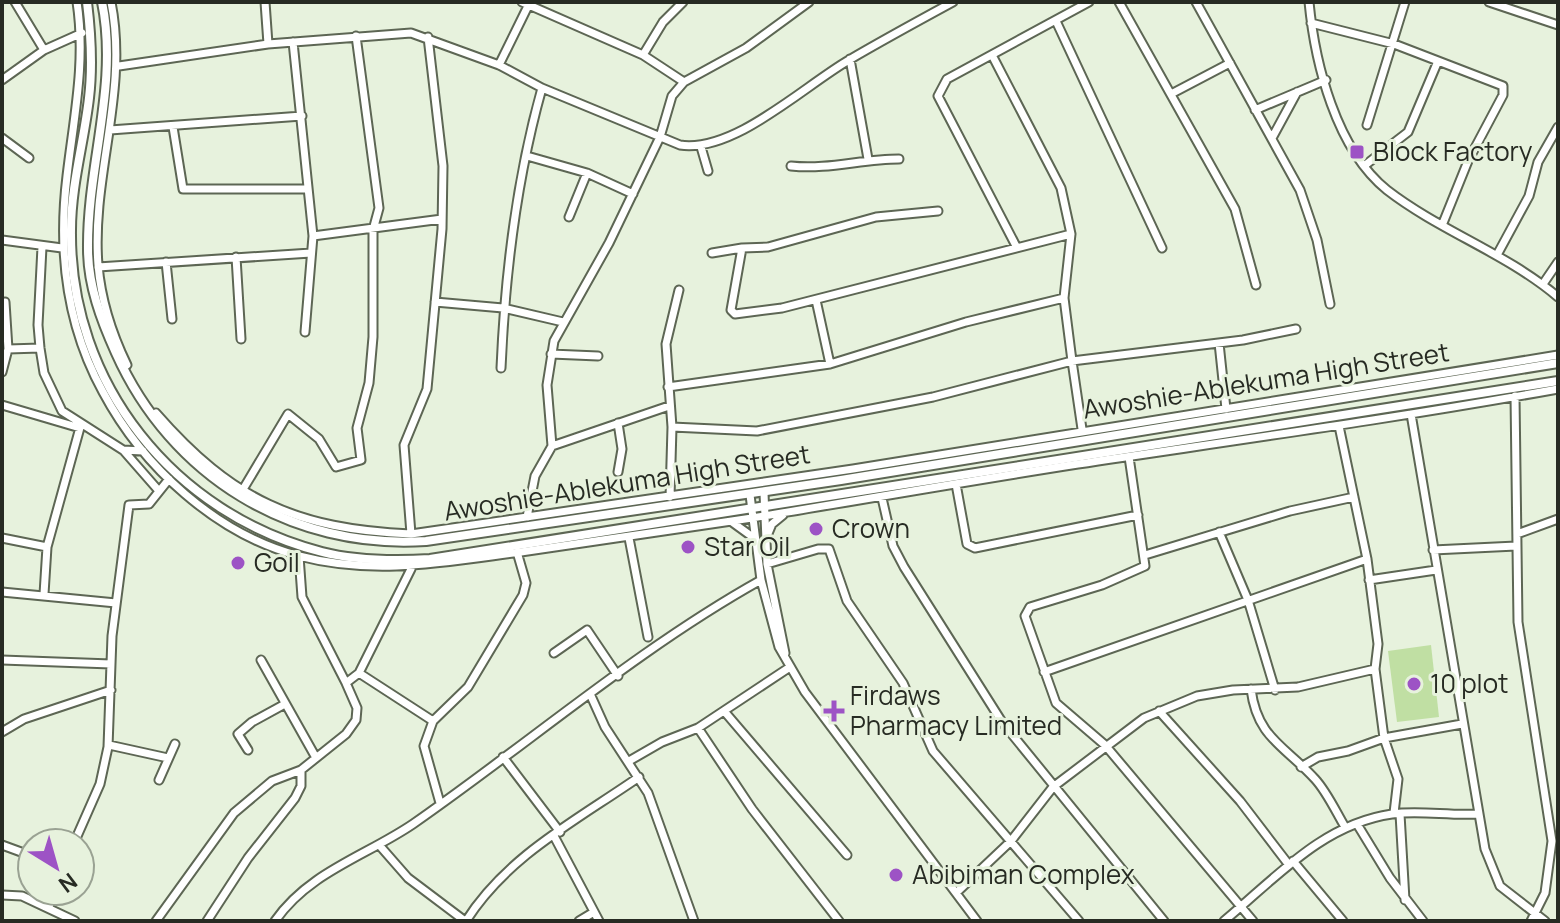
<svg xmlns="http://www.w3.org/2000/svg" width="1560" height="923" viewBox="0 0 1560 923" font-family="Manrope,sans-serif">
  <rect width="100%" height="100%" fill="#e7f2dd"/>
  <!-- green -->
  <path fill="#c0dfa3" d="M1431,645L1439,717L1397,722L1388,651Z"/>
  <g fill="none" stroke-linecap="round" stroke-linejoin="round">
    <!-- minor casing -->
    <g stroke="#5d6654" stroke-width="11">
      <path id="minor" d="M15,2L44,50
        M77,2C86,62 74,116 67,176C58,250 66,325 103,392C143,467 216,534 299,556C375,576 445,562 521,552C598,541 675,530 752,518C860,500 969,481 1078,464C1238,440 1398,418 1558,389
        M111,2C129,92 91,176 98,265C101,300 112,334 127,365
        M265,2L268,44
        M522,2L643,55L684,82
        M1119,2L1235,209L1256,285
        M1196,2L1300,190L1317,240L1330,304
        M1309,2C1315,64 1336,149 1387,190C1440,231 1506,253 1558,297
        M1489,2L1558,25
        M1056,21L1162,248
        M1311,23L1394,44L1503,86V95L1468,161L1443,223
        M293,42L313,236L305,332
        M643,55L663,22L683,2
        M992,55L1061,188L1071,234L1064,298
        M850,59L868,159
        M499,65L529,4
        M119,66L268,44L411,33L499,65L542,88L680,145C734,153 804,86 849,60C883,40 918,21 953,2
        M2,80L44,50L82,33
        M1171,94L1230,63
        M1255,110L1326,80
        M1367,125L1405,2
        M173,127L183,189H307
        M110,130L302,116
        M2,138L29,158
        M1272,138L1297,92
        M701,147L708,171
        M527,156L587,173L633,194
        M791,166C828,170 862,159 899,159
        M1364,166L1408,132L1438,61
        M938,211L876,217L768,247L742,248L731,310L735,314L782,308L1071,234
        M569,217L587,173
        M313,236L442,219
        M2,240L62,248
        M1016,246L938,96L947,79L1089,2
        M42,247L38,325L40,348L44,373L62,411L123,450L143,451
        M712,253L742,248
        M1497,255L1529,196L1538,162L1558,127
        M236,257L241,339
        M166,262L172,319
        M98,267L311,253
        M1543,284L1558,262
        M816,300L830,364
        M5,302L8,349
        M435,302L503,308L563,322
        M1219,343L1226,409
        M551,354L598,356
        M501,368C505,275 517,177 542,88
        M2,372L8,349L40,348
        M668,387L830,364L966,322L1064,298L1072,361L1243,340L1296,329
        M1515,396L1518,622L1552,841L1545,893L1531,921
        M2,405L80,428
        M156,413C232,500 296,529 411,534L853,469L1558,355
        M1411,414L1485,849L1500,886L1545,921
        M618,423L622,449L618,472
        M1339,426L1367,559L1378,644L1375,669L1384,738L1398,779L1394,813
        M672,427L757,431L933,397L1072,361L1082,429
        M552,446L669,406
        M124,451L159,491
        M1129,457L1145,566L1102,585L1030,607L1025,616L1056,703L1105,745L1253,921
        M956,484L967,544L975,548L1138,515
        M242,491L288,414L319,439L336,467L361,460L357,428L369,383L373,337V230L379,208L356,36
        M764,493L767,564L785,653
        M750,495L761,580L779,647L805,692L977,921
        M670,497L672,427L666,344L679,290
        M882,498L893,546L904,567L1002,722L1164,921
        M527,517L535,476L552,446L547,385L554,341L609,243L660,137L672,96L684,82L746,48L809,2
        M732,522L754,538
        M1219,532L1248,600L1275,690
        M411,534L404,445L427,389L442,229L443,166L428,37
        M1517,534L1558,519
        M767,536L772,524L783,515
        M2,538L47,547
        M629,538L648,637
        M1433,550L1516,546
        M1145,555L1290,511L1354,497
        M767,564L818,549H829L847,601L903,683L933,751L1079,921
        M1369,580L1436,570
        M2,592L116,603
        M44,594L47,547L81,424
        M554,653L587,630L618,676
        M2,660L111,664
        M261,660L315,756
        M1044,672L1367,559
        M359,673L433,721L468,687L523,595L526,583L517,552
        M346,683L359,673L411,569
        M1251,689C1257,738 1285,746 1315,779C1327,792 1336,812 1345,827
        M591,696L605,727L648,793L694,921
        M724,711L847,855
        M1159,711L1240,801L1289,865
        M433,721L424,746L440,803
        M698,728L752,809L839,921
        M2,732L24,719L111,690
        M109,745L168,758
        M248,750L238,734L252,722L285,704
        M503,757L560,832
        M629,761L662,742L698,728L790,667
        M1301,767L1318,757L1348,751L1384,738L1462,724
        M159,780L175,744
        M1400,814L1405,900
        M1357,824L1390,878L1423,921
        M554,836L599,921
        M74,843L100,784L108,747L112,636L129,505L149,504L169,479
        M2,845L32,856
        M380,846L408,878L465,921
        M1293,861L1343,921
        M956,893L1011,841L1053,787L1144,718L1197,696L1233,690L1298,687L1375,669
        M2,895L22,896L75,921
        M49,907L54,891
        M156,921L234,813L272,781L301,770L346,734L356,720L357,708L346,683L302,597L299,556
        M207,921L248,858L295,798L301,786V770
        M275,921C309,872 366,856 413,824C528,744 639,648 761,580
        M466,921C507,856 577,820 639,777
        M579,921L594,912
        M1224,921C1275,879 1322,824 1392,814C1419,810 1450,816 1478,814"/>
    </g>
    <!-- major casing -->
    <g stroke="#5d6654" stroke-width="12">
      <path id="major" d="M87,2C91,35 93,65 89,98C84,142 71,185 71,230C69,384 174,514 322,552C357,561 394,561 430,559L1558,381
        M102,2C119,85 87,165 88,249C88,285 101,320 116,353C171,476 291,550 426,541L841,480L1558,363"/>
    </g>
    <!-- minor -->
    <use href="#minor" stroke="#fff" stroke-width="7"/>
    <!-- major -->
    <use href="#major" stroke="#fff" stroke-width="8"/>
  </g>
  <!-- markers -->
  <g fill="#9d53c5" stroke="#e7f2dd" stroke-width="3">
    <rect x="1349" y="144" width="16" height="16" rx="4"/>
    <circle cx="816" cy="529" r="8"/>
    <circle cx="688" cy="547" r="8"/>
    <circle cx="238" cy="563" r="8"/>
    <circle cx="1414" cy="684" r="8"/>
    <path d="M830 699h8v8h8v8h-8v8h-8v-8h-8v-8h8z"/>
    <circle cx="896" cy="875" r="8"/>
  </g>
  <g text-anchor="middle" stroke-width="6" stroke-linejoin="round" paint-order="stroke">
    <!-- poi labels -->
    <g font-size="26" fill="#272b23" stroke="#e7f2dd" text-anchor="start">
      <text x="1373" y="161">Block Factory</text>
      <text x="832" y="538">Crown</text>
      <text x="704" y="556">Star Oil</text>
      <text x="254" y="572">Goil</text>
      <text x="1430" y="693">10 plot</text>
      <text x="850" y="705">Firdaws<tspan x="850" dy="30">Pharmacy Limited</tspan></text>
      <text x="912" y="884">Abibiman Complex</text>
    </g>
    <!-- street labels -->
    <g font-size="26" fill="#272b23" stroke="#e7f2dd">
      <text transform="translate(1266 381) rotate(-9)" y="9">Awoshie-Ablekuma High Street</text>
      <text transform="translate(627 483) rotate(-9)" y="9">Awoshie-Ablekuma High Street</text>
    </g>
  </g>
  <!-- border -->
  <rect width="1560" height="923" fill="none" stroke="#272b23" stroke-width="8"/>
  <!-- north arrow -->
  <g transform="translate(56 867) rotate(143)"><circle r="38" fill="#e7f2dd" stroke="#9aa293" stroke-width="2"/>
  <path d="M0-6L14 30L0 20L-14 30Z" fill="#9d53c5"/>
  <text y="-12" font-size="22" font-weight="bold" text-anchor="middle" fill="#272b23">N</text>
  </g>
</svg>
